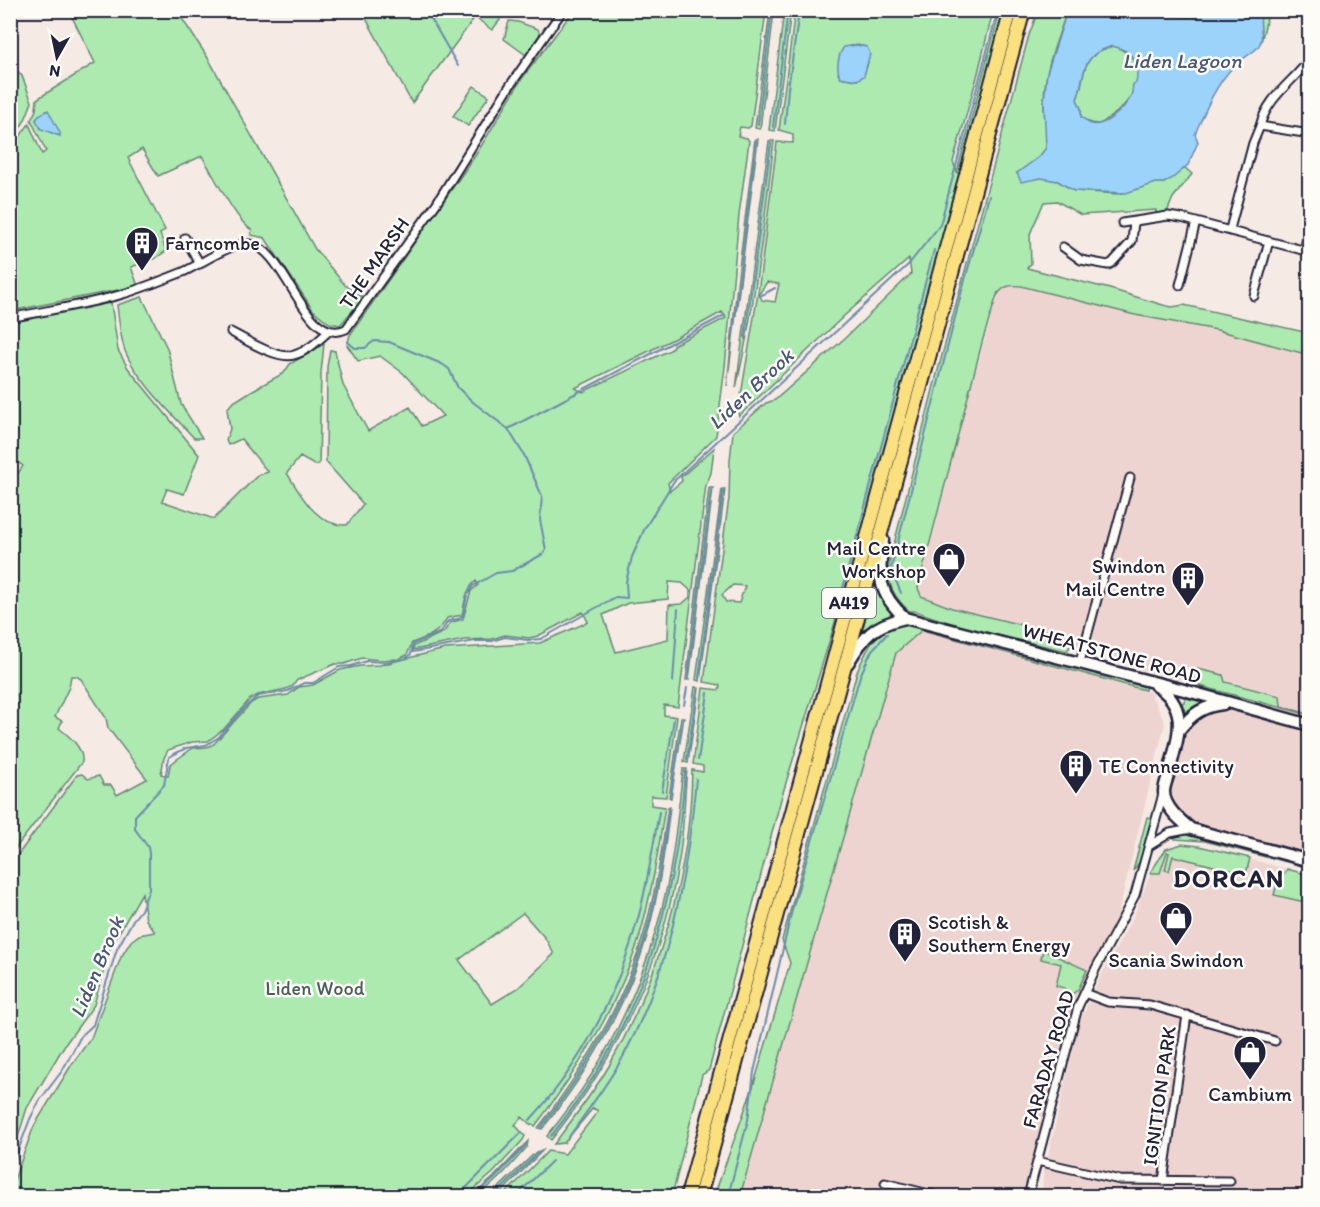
<svg xmlns="http://www.w3.org/2000/svg" width="1320" height="1207" viewBox="0 0 1320 1207" font-family="Itim,sans-serif">
  <rect width="100%" height="100%" fill="#f6eae5"/>
  <filter id="ink" filterUnits="userSpaceOnUse"><feTurbulence type="fractalNoise" baseFrequency=".0167" numOctaves="2"/><feDisplacementMap in="SourceGraphic" scale="12" xChannelSelector="R" yChannelSelector="G"/><feConvolveMatrix kernelMatrix="1 2 1 2 8 2 1 2 1" color-interpolation-filters="sRGB"/></filter>
  <g filter="url(#ink)">
    <!-- built -->
    <path fill="#eed4d0" d="M1012,285L1146,316L1309,345V714L1281,706L1279,696L1225,682L1198,669L1177,680L1108,659L1100,653L1095,646L1082,642L1075,648L1065,649L922,613L919,590L971,387L998,294L1004,287Z
      M921,629L1150,692L1165,723L1116,922L1089,969L1068,1027L1022,1196H740L896,653Z
      M1223,708L1309,731V854L1188,822L1176,810L1170,788L1187,727L1198,715Z
      M1182,844L1213,849L1309,875V1196H1042L1043,1177L1079,1023L1100,978L1133,917L1154,865L1166,849Z"/>
    <!-- green -->
    <path fill="#aceab0" stroke="#678676" stroke-width="1.5" fill-rule="evenodd" d="M574,10L766,11L751,126L748,128L740,127L738,136L747,138L749,141L739,215L725,367L716,436L668,483L670,491L682,481L681,477L714,448L711,473L706,485L678,707L664,705V715L677,717L666,797L651,796V805L665,807C658,852 651,898 638,942C616,1009 578,1070 535,1126L530,1124L522,1117L515,1125L525,1136L523,1140L493,1173L466,1196H11V1188L34,1126L72,1064L91,1038L121,957L131,941L139,935L155,932L146,920L142,893L110,948L94,1005L64,1046L27,1108L11,1159V864L77,775L82,774L88,779L99,776L104,785H111L117,795L147,779L108,728L106,718L81,679L76,676H71L69,687L55,717L62,721L59,728C69,736 84,748 82,762L11,854L10,478L17,475L23,466L11,457V322L111,303L118,350L128,368L199,455L184,494L167,489L162,501L214,519L258,475L268,472L241,439L228,445L226,440L230,429L227,409L232,403L253,390L284,373L290,364L324,344L321,373L319,464L314,465L300,457L287,473C301,495 317,527 347,525L363,504L326,462L327,367L330,350L335,351L343,385L368,431L410,407L422,426L443,416L403,373L380,356L358,361L347,345L350,335L477,153L521,80ZM722,312L726,318L673,345L672,349L583,392L575,388L675,338ZM476,581L478,585L471,591L463,619L450,623L444,632L414,646L413,650L464,640L492,639L505,635L529,638L538,636L583,612L588,622L540,643L445,649L380,665L360,666L340,670L313,685L299,687L288,695L258,699L251,703L214,744L207,747L193,748L176,760L170,765L168,776L161,774L164,758L168,750L192,742L208,741L224,729L250,699L258,695L286,689L293,686L297,680L335,664H344L362,658L380,660L399,659L407,655L412,643C426,638 440,633 447,618L462,615C465,602 465,590 476,581ZM669,582L682,583L690,590V597L682,604L669,605L668,639L616,652L603,615L628,603L668,599ZM523,913L545,938L554,954L518,988L492,1004L459,960Z
      M69,11H177L208,58L315,249L345,285L360,296H365L340,325L329,323L313,310L265,238L251,235L252,230C237,223 212,172 202,156L158,176L142,149L128,158L165,230L160,234L166,251L156,258L131,267L138,286L11,311L10,150L29,124L42,154L46,151L31,120L36,110L37,99L95,63ZM39,115L60,136C50,133 42,129 36,120Z
      M362,11H497L500,20L492,30L475,17L412,103Z
      M770,11H774L760,129L755,128Z
      M784,11H791L775,131L769,130Z
      M795,11H993L977,77L953,162L957,172L1000,11H1007L849,589L844,591L841,603H833V611L837,616L781,799L709,1070L702,1075L672,1196H503L548,1151L565,1154L598,1111L593,1108L564,1143L554,1144C573,1119 593,1093 609,1066C660,976 690,874 692,770L703,772V766L693,764L703,688L719,690L720,685L704,682L729,498L730,460L733,432L766,403L775,400L845,338L911,274L909,259L844,316L739,416L738,413L758,293L777,142L793,143V134L779,130ZM856,45L867,47C870,59 868,73 857,80L840,77L838,74L849,46ZM767,282L779,284L775,302L762,300L759,294ZM733,585L745,586L739,603L726,602L722,595Z
      M1038,11H1067C1057,40 1044,70 1044,101C1043,117 1049,133 1046,148L1039,157L1017,173L1058,181L1074,191L1119,194L1156,183H1164L1185,168L1192,174L1173,198L1167,212L1156,215V210L1081,215L1057,201L1044,202L1030,234L1031,264L1027,268L1110,289L1163,305L1172,307L1184,305L1309,333V355L1217,330L1135,315L1021,286C1011,285 1005,285 998,294V292L983,339L918,588L921,596L952,608L1067,636L1073,642L1067,651L962,627L915,611H909C894,597 887,585 889,564L937,374L1029,35Z
      M1264,11H1269L1268,14L1261,42L1260,14Z
      M509,21L518,22L538,29L540,34L526,55L504,39Z
      M1112,46C1119,47 1122,50 1128,54C1151,73 1129,106 1109,118C1105,120 1103,124 1098,124C1090,124 1087,121 1081,117V109L1077,99C1085,82 1080,63 1098,52C1102,49 1107,49 1112,46Z
      M11,64L22,76L32,102L25,120L11,143Z
      M474,86L489,96L468,126L453,116Z
      M755,139H758L727,386L737,284Z
      M769,141H774C764,223 755,307 736,388Z
      M142,297L167,348L181,404L202,438H194C173,415 136,379 125,351C120,336 119,320 117,305Z
      M709,488H713L689,680H686Z
      M722,489H725L700,681L696,680Z
      M875,581L882,601L895,615L877,622L861,634Z
      M904,623L1146,686L1145,690L922,630L896,653L740,1196H714L753,1087L790,963L782,940L857,672C868,646 874,631 904,623Z
      M1198,669L1223,675L1225,682L1280,696L1281,706L1309,714V715L1200,686L1189,674Z
      M695,687L699,688L688,763L684,762Z
      M1185,698L1201,701V703L1185,712L1182,703L1184,702Z
      M681,717H684L671,798L669,797Z
      M683,769H687C684,800 684,830 679,860C662,964 617,1058 551,1140L547,1136C606,1065 646,981 666,891C675,851 678,810 683,769Z
      M668,807H670C665,850 659,892 648,933C627,1005 589,1071 542,1129L538,1128C583,1070 624,1005 644,933C656,891 662,849 668,807Z
      M1147,817L1152,818L1141,860L1133,871Z
      M1187,835L1268,855L1273,859L1205,841L1175,839L1174,836Z
      M1182,844L1199,846L1250,858L1246,874L1173,856L1169,871L1165,870L1169,853L1167,852L1160,873H1150L1166,849Z
      M1287,869L1309,875V903L1274,895L1279,876L1284,875Z
      M1043,950L1087,970L1078,990L1072,994L1065,992V988L1056,986L1061,964L1041,959Z
      M528,1141L527,1147C517,1158 486,1196 472,1196L493,1178Z
      M543,1150L498,1196H490L536,1152Z"/>
    <!-- water -->
    <path fill="#9cd3fb" stroke="#6b8cae" stroke-width="1.5" fill-rule="evenodd" d="M1165,11L1182,16L1189,17L1196,11H1264C1255,21 1267,36 1258,47C1252,54 1242,58 1235,65C1215,85 1206,109 1195,134L1198,142L1188,165L1173,178L1164,183H1156L1126,193L1074,191L1058,181L1041,178L1021,182L1017,173L1039,157L1046,148L1044,101L1047,73L1067,11ZM1112,46C1133,50 1140,63 1136,83L1133,84C1132,89 1133,93 1130,98C1124,109 1103,130 1089,123C1086,121 1084,118 1081,117V109L1077,99C1084,82 1080,63 1098,52C1102,49 1107,48 1112,46Z
      M856,45L867,47L870,54L864,76L857,80L840,77C836,69 838,54 844,47Z
      M48,110L60,133V136L41,129L36,120L39,115Z"/>
    <g fill="none" stroke-linecap="round" stroke-linejoin="round">
      <!-- stream -->
      <path stroke="#6b8cae" stroke-width="2" d="M426,10L458,66
        M758,124L772,10
        M785,124L788,89L799,12
        M773,127L788,10
        M760,296L775,288
        M733,334L756,141
        M745,337L771,143
        M508,429L725,315
        M843,588L934,250
        M901,593L891,569L962,290L989,196
        M413,652L475,641H492L505,637L528,640L541,639L610,600L616,597L627,598L626,582L632,557L645,528L674,481L909,264L940,225L998,10
        M688,678L711,490
        M699,678L723,491
        M673,682L678,609
        M684,705L687,688
        M687,760L697,690
        M698,760L708,693
        M662,791L674,719
        M671,795L683,718
        M530,1120C583,1062 619,991 639,915C648,881 653,846 659,812
        M541,1127C585,1072 621,1011 643,944C657,900 663,854 669,809
        M551,1136C641,1025 675,912 685,771
        M569,1137C587,1111 607,1085 623,1057C670,970 687,876 696,779
        M10,1172L30,1119L40,1100L62,1071L81,1036L93,1025L117,949L133,920L141,910L146,897L149,889V854L148,847L135,829V816L164,785L169,757L186,748L206,745L219,737L245,707L258,696L288,691L304,683H313L339,667L351,666L367,661L384,662L405,659L411,654L413,644L441,632L448,621L458,619L463,616L467,595L473,586L496,573L512,571L543,554L546,550L540,520L542,496L524,455L508,429L473,402L458,388L449,369L442,364L389,342L374,341L365,348H355L348,342
        M460,1194L522,1132
        M474,1196L495,1178L526,1145
        M494,1196L539,1152
        M516,1196L552,1161
        M728,1196L748,1120L754,1072L792,910L860,676L872,650L887,634"/>
      <!-- street casing -->
      <g stroke="#22223b" stroke-width="11">
        <path id="street" d="M1260,126C1268,96 1292,83 1310,59
          M1310,146V164
          M1122,223L1168,216L1181,218L1310,252
          M1230,229L1253,143L1260,126L1310,134
          M185,238L200,264
          M1063,247L1081,260L1108,265L1112,263L1132,241L1134,222
          M1304,250L1310,228
          M1180,285L1196,222
          M1254,296L1269,241
          M10,318C48,310 86,305 123,294C143,288 163,280 183,272C201,264 231,242 250,244C286,248 304,348 346,329L436,204L509,87L563,10
          M231,332C246,340 278,360 294,355C308,351 319,340 329,331
          M1080,662L1130,478
          M1149,846L1170,833L1191,829
          M1084,993L1108,1002L1150,1005L1275,1041
          M1037,1161L1120,1180L1230,1181
          M1163,1181L1187,1015
          M885,1183L937,1196
          M1028,1196L1078,1007L1096,968L1135,895L1163,794"/>
      </g>
      <!-- secondary casing -->
      <g stroke="#22223b" stroke-width="15">
        <path id="secondary" d="M883,540C879,576 876,591 905,618
          M848,663C864,636 873,625 905,618L1184,690L1310,725
          M1155,685C1192,707 1177,739 1169,773C1167,779 1164,786 1164,792C1164,807 1180,820 1191,829L1310,861
          M1179,730C1192,714 1203,706 1223,704"/>
      </g>
      <!-- highway casing -->
      <g stroke="#22223b" stroke-width="16">
        <path id="highway" d="M687,1196L1011,10
          M700,1196L1024,10"/>
      </g>
      <!-- street -->
      <use href="#street" stroke="#fdfcf7" stroke-width="7"/>
      <!-- secondary -->
      <use href="#secondary" stroke="#fdfcf7" stroke-width="10"/>
      <!-- highway -->
      <use href="#highway" stroke="#fbe080" stroke-width="12"/>
    </g>
  </g>
  <!-- icons -->
  <defs>
    <g id="building-pin" transform="scale(1.725)"><path d="M0 17L-7.5 6A9.5 9.5 0 1 1 7.5 6Z" fill="#22223b" stroke="#fdfcf7"/><path d="M-4-6H4V6H1V3H-1V6H-4ZM-2.5-4.3h1.7v1.8h-1.7ZM.8-4.3h1.7v1.8H.8ZM-2.5-1h1.7V.8h-1.7ZM.8-1h1.7V.8H.8Z" fill="#fff"/></g>
    <g id="shop-pin" transform="scale(1.725)"><path d="M0 17L-7.5 6A9.5 9.5 0 1 1 7.5 6Z" fill="#22223b" stroke="#fdfcf7"/><path d="M-5-2.5h2.3a2.7 3.5 0 0 1 5.4 0H5L5.5 6h-11ZM-1.5-2.5h3a1.5 2.3 0 0 0-3 0Z" fill="#fff"/></g>
  </defs>
  <g fill-rule="evenodd">
    <use href="#building-pin" x="142" y="243"/>
    <use href="#shop-pin" x="949" y="559"/>
    <use href="#building-pin" x="1188" y="578"/>
    <use href="#building-pin" x="1076" y="766"/>
    <use href="#shop-pin" x="1176" y="918"/>
    <use href="#building-pin" x="905" y="934"/>
    <use href="#shop-pin" x="1250" y="1052"/>
  </g>
  <g text-anchor="middle" stroke-width="5" stroke-linejoin="round" paint-order="stroke">
    <!-- shield labels -->
    <rect fill="#fdfcf7" stroke="#646373" stroke-width="1.5" x="822" y="588" width="54" height="30" rx="4.5"/>
    <g font-size="18" font-weight="bold" fill="#22223b">
      <text x="849" y="609">A419</text>
    </g>
    <!-- poi labels -->
    <g font-size="20" fill="#22223b" stroke="#fdfcf7" text-anchor="start">
      <text x="165" y="250">Farncombe</text>
      <text x="926" y="555" text-anchor="end">Mail Centre<tspan x="926" dy="23">Workshop</tspan></text>
      <text x="1165" y="573" text-anchor="end">Swindon<tspan x="1165" dy="23">Mail Centre</tspan></text>
      <text x="1099" y="773">TE Connectivity</text>
      <text x="928" y="929">Scotish &amp;<tspan x="928" dy="23">Southern Energy</tspan></text>
      <text x="1176" y="967" text-anchor="middle">Scania Swindon</text>
      <text x="1250" y="1101" text-anchor="middle">Cambium</text>
    </g>
    <!-- street labels -->
    <g font-size="20" fill="#22223b" stroke="#fdfcf7">
      <text transform="translate(374 263) rotate(-55)" y="7">THE MARSH</text>
      <text transform="translate(1112 653) rotate(15)" y="7">WHEATSTONE ROAD</text>
      <text transform="translate(1048 1059) rotate(-74)" y="7">FARADAY ROAD</text>
      <text transform="translate(1159 1096) rotate(-82)" y="7">IGNITION PARK</text>
    </g>
    <!-- park labels -->
    <g font-size="20" fill="#4b5e5e" stroke="#fdfcf7">
      <text x="315" y="995">Liden Wood</text>
    </g>
    <!-- water labels -->
    <g font-size="21" font-style="italic" fill="#475775" stroke="#fdfcf7">
      <text x="1182" y="68">Liden Lagoon</text>
      <text transform="translate(751 389) rotate(-43)" y="7">Liden Brook</text>
      <text transform="translate(97 967) rotate(-67)" y="7">Liden Brook</text>
    </g>
    <!-- district labels -->
    <g font-size="26" font-weight="bold" letter-spacing="1.5" fill="#22223b" stroke="#fdfcf7">
      <text x="1229" y="887">DORCAN</text>
    </g>
  </g>
  <!-- margin -->
  <rect width="1320" height="1207" fill="none" stroke="#fdfcf7" stroke-width="36"/>
  <rect x="18" y="18" width="1284" height="1171" fill="none" stroke="#22223b" stroke-width="2" filter="url(#ink)"/>
  <!-- north arrow -->
  <g transform="translate(57 57) rotate(189)" stroke="#fdfcf7" stroke-width="4.5" paint-order="stroke">
  <path d="M0-4.5L10 22L0 15L-10 22Z" fill="#22223b"/>
  <text y="-9" font-size="16" font-weight="bold" text-anchor="middle" fill="#22223b">N</text>
  </g>
</svg>
